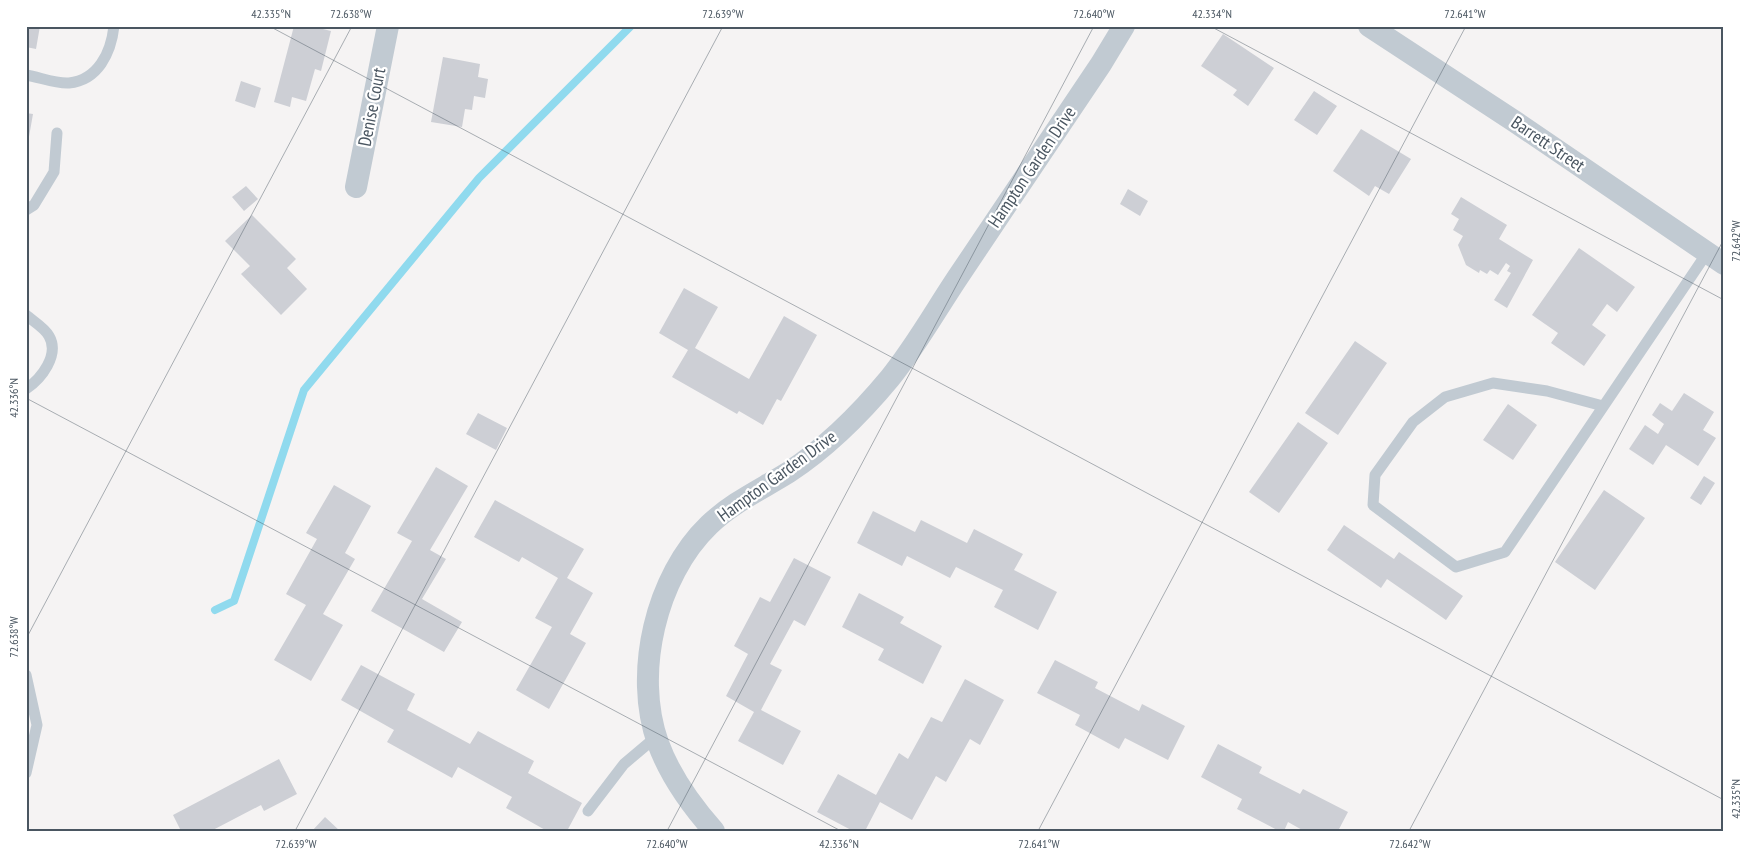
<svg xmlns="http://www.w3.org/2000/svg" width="1750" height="857" viewBox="0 0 1750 857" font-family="'PT Sans Narrow',sans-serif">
  <rect width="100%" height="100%" fill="#f5f3f3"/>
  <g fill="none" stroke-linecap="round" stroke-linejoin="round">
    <!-- stream -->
    <path stroke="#90daee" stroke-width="8" d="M215,610L234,601L304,390L479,178L631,26"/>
  </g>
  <!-- building -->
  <path fill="#cdcfd5" d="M26,26H40L36,49L26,47Z
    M294,26H324L323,29L331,31L321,71L315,69L306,101L292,97L290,107L274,102Z
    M1223,34L1274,68L1248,106L1233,95L1237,90L1201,66Z
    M443,57L480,64L478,77L488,79L485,98L474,96L472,110L465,109L462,127L431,122Z
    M241,81L261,88L255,108L235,101Z
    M1314,91L1337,106L1317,135L1294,120Z
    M26,113L33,114L27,148H26Z
    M1361,129L1411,159L1389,194L1375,186L1369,196L1333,171Z
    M246,186L258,199L244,211L232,197Z
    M1128,189L1148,201L1140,216L1120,204Z
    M1461,197L1507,225L1499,239L1533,260L1507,308L1494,300L1511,273L1507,271L1510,266L1506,263L1498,275L1490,270L1487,274L1480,270L1479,273L1466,265L1458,245L1463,236L1453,230L1459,219L1451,214Z
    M252,215L296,259L287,268L307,289L281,315L241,274L250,266L225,241Z
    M1579,248L1635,287L1617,312L1607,304L1592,325L1606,335L1584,366L1551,343L1558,333L1532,315Z
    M684,288L718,307L695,348L749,379L784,316L817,335L781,401L777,399L763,425L739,411L737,414L672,377L688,350L659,333Z
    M1355,341L1387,363L1338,435L1305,413Z
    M1684,393L1714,412L1703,430L1716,438L1698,466L1666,445L1653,465L1629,449L1645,425L1658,434L1664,424L1652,415L1660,403L1672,411Z
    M1508,404L1537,425L1513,460L1483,440Z
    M478,413L507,428L496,450L466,434Z
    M1298,422L1328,443L1279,513L1249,492Z
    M436,467L468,486L430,550L446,559L422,599L462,622L444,652L371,611L412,541L397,533Z
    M1704,476L1715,483L1701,505L1690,498Z
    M334,485L371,506L345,553L355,559L323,614L343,625L311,681L274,660L306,605L286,594L317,539L306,533Z
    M1604,490L1645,518L1595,590L1555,562Z
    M495,500L584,549L567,578L593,593L570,634L586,643L549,709L516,690L552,627L535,618L558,578L522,557L519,562L474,537Z
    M873,511L915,532L921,520L967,543L974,529L1023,554L1014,570L1057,592L1038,630L994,607L1003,590L956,567L950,578L907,556L902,566L857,543Z
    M1344,525L1394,559L1399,552L1463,596L1446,620L1387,579L1381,588L1327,550Z
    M794,558L831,577L805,626L794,620L770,664L782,670L761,710L801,731L783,765L738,741L754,712L726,696L748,654L734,646L760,597L770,602Z
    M859,593L904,617L900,623L942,646L923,684L878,660L884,649L842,627Z
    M1055,660L1098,682L1095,688L1139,711L1142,704L1185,726L1168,760L1125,738L1119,749L1075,725L1080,715L1037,693Z
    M361,665L415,694L407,710L470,744L478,731L534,761L528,773L582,803L567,831H547L506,808L512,797L458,767L452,778L387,742L394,730L341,700Z
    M965,679L1004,700L980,745L970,739L946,782L936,776L912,820L880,802L865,831H853L817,812L838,774L876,795L899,753L908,759L931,717L942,722Z
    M1218,744L1262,767L1259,773L1300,794L1303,789L1348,812L1338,831H1304L1288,822L1284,831H1279L1237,809L1242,799L1201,777Z
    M279,759L297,794L264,811L261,805L211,831H181L173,815Z
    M325,817L340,831H312Z"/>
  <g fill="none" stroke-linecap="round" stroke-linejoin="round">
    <!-- service -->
    <path stroke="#c1cad2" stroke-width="11" d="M26,75C39,77 56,84 69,83C98,80 111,53 114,26
      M26,210L34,205L54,172L57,133
      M26,315C33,321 45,328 49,336C60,355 41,379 26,389
      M1603,406L1547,391L1493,383L1445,397L1413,422L1375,475L1373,505L1456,567L1505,552L1707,253
      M26,675L37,725L26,773
      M588,811L624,764L656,737"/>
    <!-- minor -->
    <path stroke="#c1cad2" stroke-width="22" d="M1369,26L1514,121L1724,264
      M356,187L388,26
      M714,831C690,804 670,776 658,743C633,673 656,576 709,525C733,502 762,489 789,472C827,447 861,413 890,378C916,346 937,308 960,274C1007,204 1054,134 1101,64L1124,26"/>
  </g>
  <!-- ticks -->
  <path fill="none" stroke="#4a5661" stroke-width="1" stroke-opacity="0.45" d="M269,26L1724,800M1210,26L1724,300M26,398L841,831M26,639L352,26M295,831L723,26M667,831L1094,26M1038,831L1466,26M1409,831L1724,239"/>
  <g text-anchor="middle" stroke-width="4.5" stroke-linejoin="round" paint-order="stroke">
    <!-- street labels -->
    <g font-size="18" fill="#4a5661" stroke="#fff">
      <text transform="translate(372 107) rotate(-79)" y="6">Denise Court</text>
      <text transform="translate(1548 144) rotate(34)" y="6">Barrett Street</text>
      <text transform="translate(1032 167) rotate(-56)" y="6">Hampton Garden Drive</text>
      <text transform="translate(777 476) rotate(-36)" y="6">Hampton Garden Drive</text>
    </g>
  </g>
  <!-- border -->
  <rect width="1750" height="857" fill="none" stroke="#ffffff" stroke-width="55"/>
  <rect x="28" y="28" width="1694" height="802" fill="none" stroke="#4a5661" stroke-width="2"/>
  <g font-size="12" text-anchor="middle" fill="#4a5661">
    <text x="271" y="18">42.335°N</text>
    <text x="351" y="18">72.638°W</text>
    <text x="723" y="18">72.639°W</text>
    <text x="1094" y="18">72.640°W</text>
    <text x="1212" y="18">42.334°N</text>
    <text x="1465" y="18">72.641°W</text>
    <text transform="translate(1736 241) rotate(-90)" y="4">72.642°W</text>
    <text transform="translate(14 398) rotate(-90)" y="4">42.336°N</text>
    <text transform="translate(14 637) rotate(-90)" y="4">72.638°W</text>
    <text transform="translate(1736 799) rotate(-90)" y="4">42.335°N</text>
    <text x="296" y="848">72.639°W</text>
    <text x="667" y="848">72.640°W</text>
    <text x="839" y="848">42.336°N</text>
    <text x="1039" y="848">72.641°W</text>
    <text x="1410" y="848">72.642°W</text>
  </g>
</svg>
